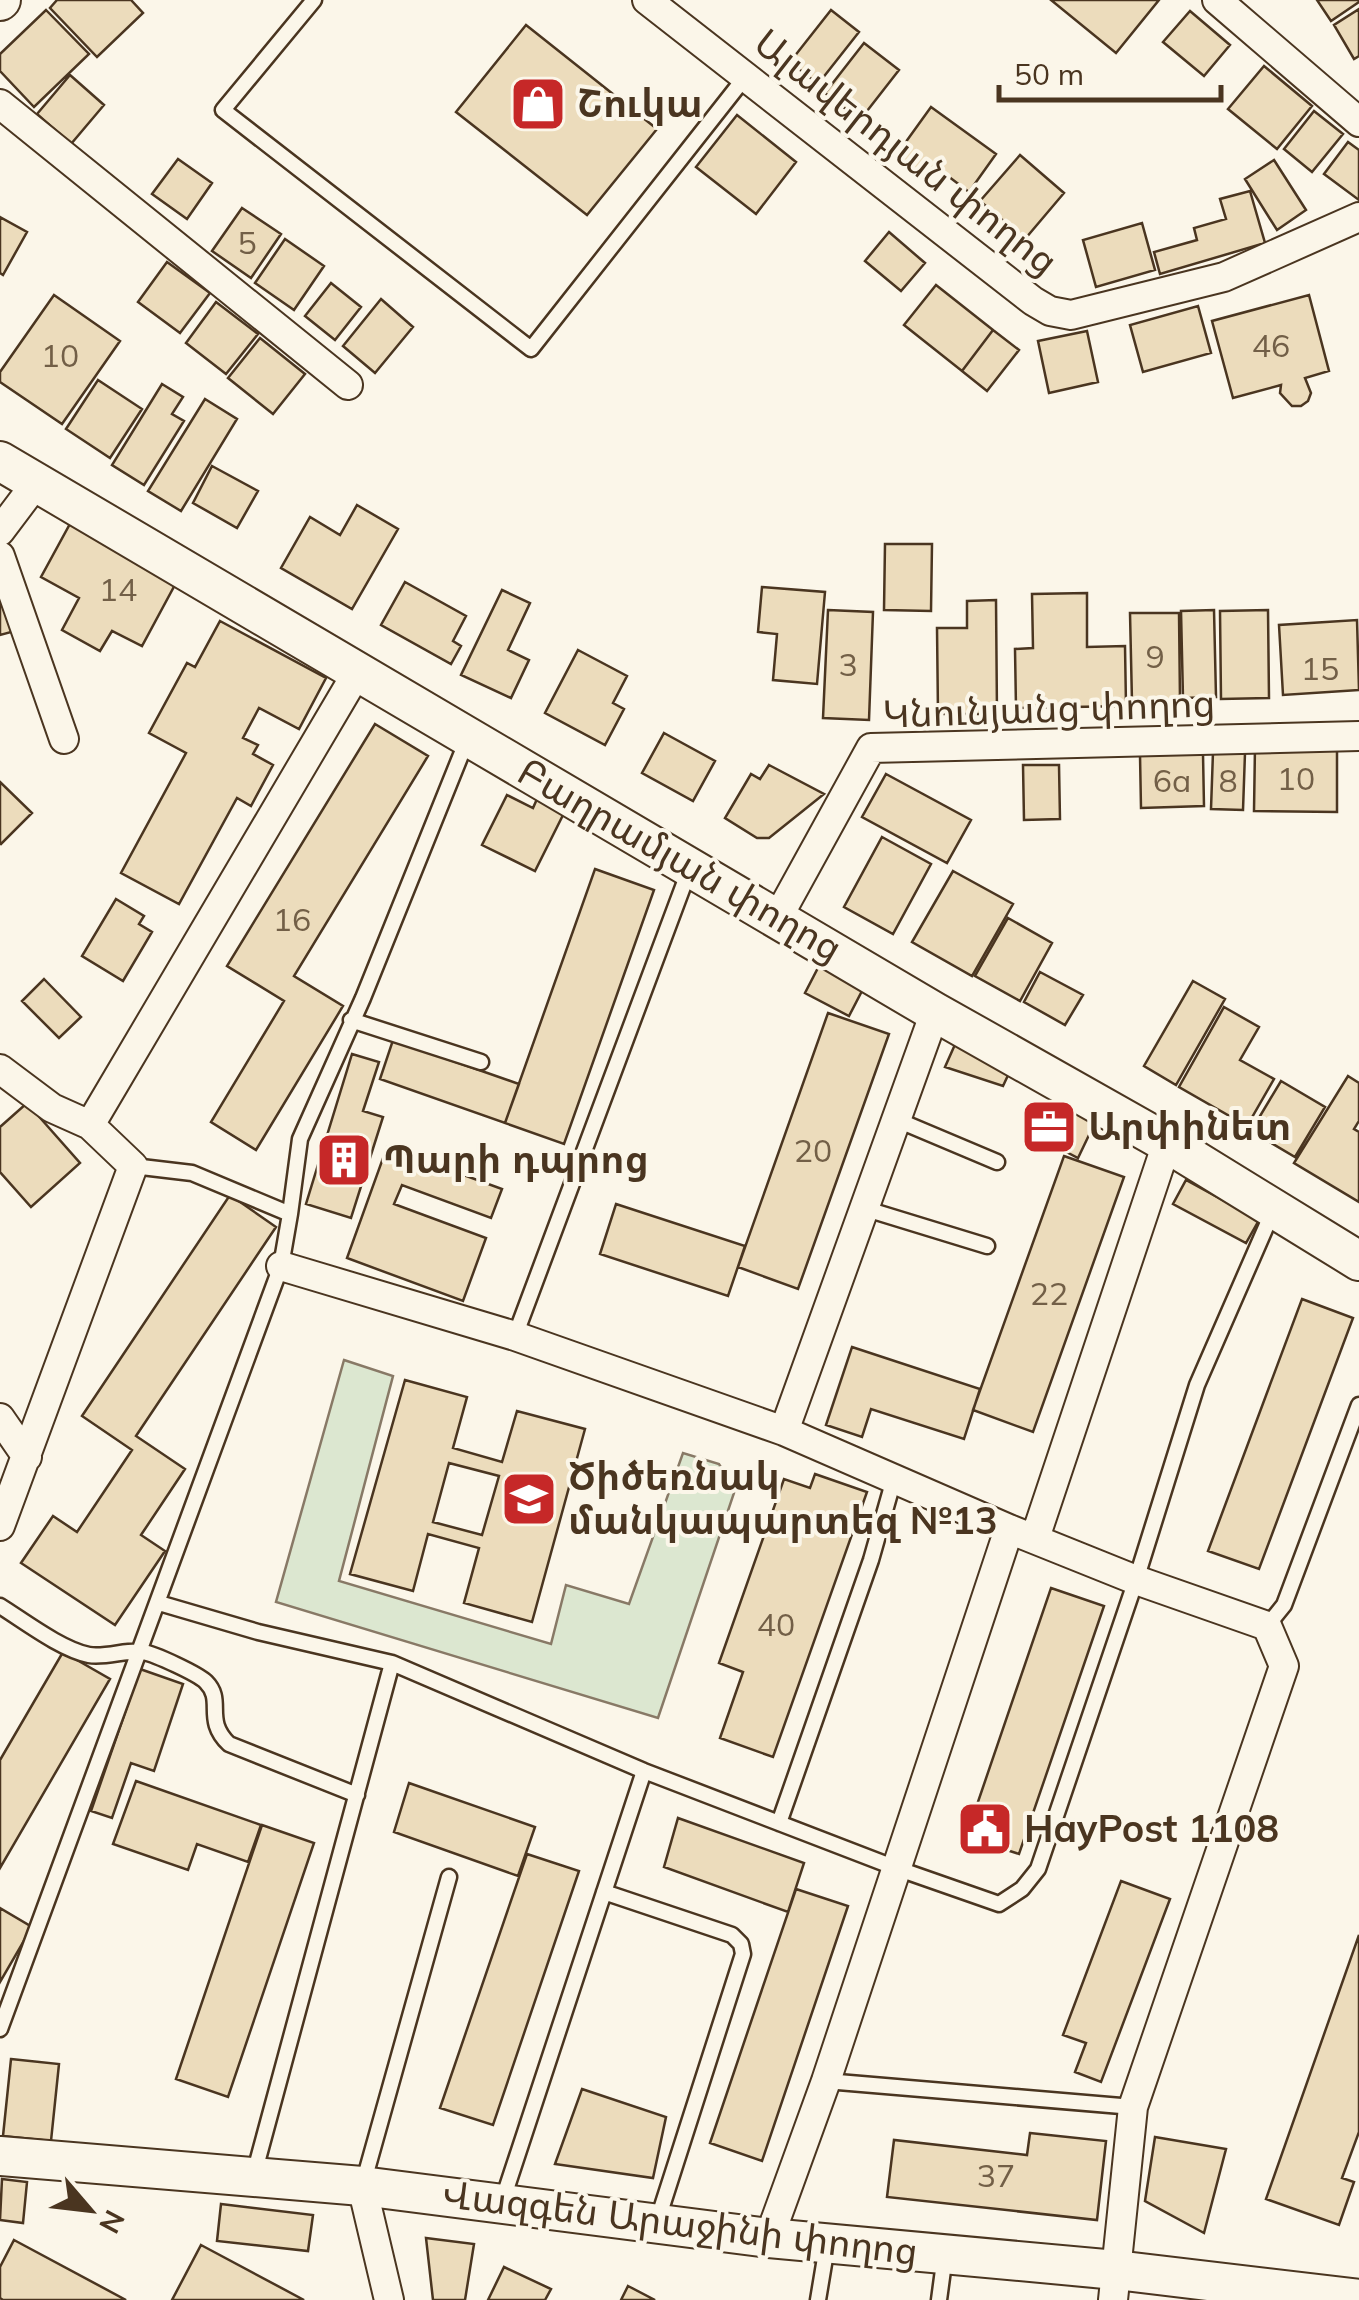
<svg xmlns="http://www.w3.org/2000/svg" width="1359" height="2300" viewBox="0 0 1359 2300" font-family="Mulish,'Noto Sans Armenian',sans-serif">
  <rect width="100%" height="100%" fill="#fbf6e9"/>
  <!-- green -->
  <path fill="#dce7d0" stroke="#887966" stroke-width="2.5" d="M344,1360L393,1376L339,1581L551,1644L566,1585L629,1604L683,1453L719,1464L735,1490L658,1718L276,1602Z"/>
  <!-- building -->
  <path fill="#ecdcbc" stroke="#4a3520" stroke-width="2.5" fill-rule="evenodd" d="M57,0H131L143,13L97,57L50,8Z
    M1051,0H1159L1116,53Z
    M1317,0H1359V2L1331,21Z
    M1359,9V56L1354,59L1334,25Z
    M46,10L89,54L34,107L0,71V54Z
    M831,10L859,32L818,84L790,62Z
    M1190,11L1230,45L1204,76L1163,42Z
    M526,25L657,129L587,215L456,112Z
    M864,43L899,70L860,120L825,93Z
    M1264,66L1312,106L1277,149L1228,109Z
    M70,75L104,105L71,144L37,114Z
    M931,107L996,154L969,192L936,167L927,180L895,157Z
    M1314,111L1343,134L1312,172L1284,149Z
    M737,115L796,162L756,214L696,167Z
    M1348,142L1359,150V200L1324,174Z
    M1020,155L1064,193L1025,239L980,201Z
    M178,159L212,183L187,219L152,194Z
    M1274,160L1306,210L1277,230L1245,179Z
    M1250,191L1265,243L1160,274L1154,252L1197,240L1194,228L1226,219L1220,199Z
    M242,208L281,234L251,278L212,251Z
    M0,217L27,232L3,275L0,273Z
    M1142,223L1155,270L1096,287L1083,240Z
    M889,232L925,263L901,291L865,261Z
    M285,239L324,266L294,310L255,283Z
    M167,262L210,293L180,333L138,302Z
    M331,283L361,307L335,340L305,316Z
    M936,285L993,330L962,371L904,325Z
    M54,295L120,341L62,424L0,382V372Z
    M1309,295L1329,371L1305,378L1311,393L1308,401L1301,406H1292L1280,393L1281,385L1233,398L1212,321Z
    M381,299L413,327L375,373L343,346Z
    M216,302L258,334L226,374L186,343Z
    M1198,306L1211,353L1143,372L1130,325Z
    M993,330L1019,350L987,391L962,371Z
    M1087,331L1098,382L1049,393L1038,341Z
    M260,338L305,374L273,414L228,378Z
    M98,380L142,409L110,458L66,429Z
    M162,384L183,397L172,414L184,421L144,485L112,465Z
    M205,399L237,419L181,511L148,491Z
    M212,466L258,491L237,528L193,503Z
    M357,505L398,529L352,609L281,568L310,517L340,535Z
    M71,522L177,581L142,646L112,631L100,651L62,630L79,598L41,577Z
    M885,544H932L931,611L884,610Z
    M405,582L466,616L453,641L461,646L451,664L381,625Z
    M762,587L825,592L817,684L773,680L777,634L758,632Z
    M502,590L530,603L508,650L529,660L511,698L461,675Z
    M0,592L15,631L0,635Z
    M1087,593V647L1125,646L1126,706L1016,708L1015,649L1033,648L1032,594Z
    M996,600L997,714H938L937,628H967V601Z
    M828,610L873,612L869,720L823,718Z
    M1214,610L1216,697L1183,698L1181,611Z
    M1268,610L1269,698L1221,699L1220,611Z
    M1130,613H1179L1180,701L1132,702Z
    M1357,620L1359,690L1283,695L1279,625Z
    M220,621L326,678L299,729L259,708L243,738L258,745L253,754L273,765L251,806L237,798L179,904L121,873L186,753L149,733L187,663L195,667Z
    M578,650L627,676L613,703L624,709L605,745L545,713Z
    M375,724L428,756L294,976L343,1006L256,1150L211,1122L284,1001L227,966Z
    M664,733L715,761L693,801L642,773Z
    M1255,746H1337V812L1254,811Z
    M1213,752L1245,753L1243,810L1211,809Z
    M1203,754L1204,806L1141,808L1140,755Z
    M769,765L824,794L769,838H757L725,818L751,774L760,779Z
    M1023,765H1059L1060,819L1024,820Z
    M886,774L971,820L947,863L862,817Z
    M0,782L32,813L1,844L0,843Z
    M507,795L533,808L537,799L564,813L535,871L482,845Z
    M882,837L931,864L893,934L844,907Z
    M595,869L654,890L564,1144L505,1123Z
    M953,871L1013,904L972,976L912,942Z
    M116,899L144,916L139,924L152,932L123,981L82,956Z
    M1008,918L1052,943L1020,1001L975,976Z
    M820,964L864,987L849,1016L805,993Z
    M1040,972L1083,995L1065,1025L1024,1002Z
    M44,979L81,1017L59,1038L22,1001Z
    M1193,981L1225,999L1176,1085L1144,1066Z
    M1224,1007L1259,1027L1240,1060L1274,1079L1247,1126L1179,1087Z
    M828,1013L889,1034L798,1289L738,1267Z
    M393,1040L519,1084L505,1123L380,1079Z
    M957,1040L1010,1071L1003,1086L945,1067Z
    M352,1054L379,1062L363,1111L383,1117L351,1218L306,1204Z
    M1348,1076L1359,1083V1121L1354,1129L1359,1132V1202L1294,1163Z
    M1281,1081L1325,1107L1295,1157L1251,1131Z
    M1059,1088L1100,1112L1078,1158L1057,1147L1072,1121L1048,1106Z
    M27,1103L80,1163L31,1207L0,1172V1127Z
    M1043,1103L1072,1121L1054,1151L1025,1134Z
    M387,1147L502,1189L491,1218L402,1185L394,1204L486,1238L463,1301L347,1258Z
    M1064,1156L1124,1177L1033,1432L973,1410Z
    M1186,1180L1259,1220L1246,1243L1173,1204Z
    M230,1195L276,1227L136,1436L185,1469L141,1535L165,1551L115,1625L21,1563L53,1516L77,1532L132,1450L82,1416Z
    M616,1204L745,1246L728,1296L600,1254Z
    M1302,1299L1353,1318L1259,1569L1208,1551Z
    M852,1347L980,1389L964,1439L871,1409L862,1437L826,1425Z
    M405,1380L467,1397L453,1448L502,1462L517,1411L585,1429L532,1622L464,1603L479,1548L428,1534L413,1591L350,1574ZM449,1463L499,1476L482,1535L433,1522Z
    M815,1474L867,1492L773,1757L720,1738L743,1672L719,1663L784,1479L810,1488Z
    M1051,1588L1104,1606L1019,1854L966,1837Z
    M63,1652L110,1679L0,1868V1760Z
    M140,1669L183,1684L154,1771L131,1763L112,1818L91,1811Z
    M136,1781L261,1825L248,1862L197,1844L188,1870L113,1844Z
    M409,1783L535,1827L518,1876L394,1832Z
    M678,1818L804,1863L788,1912L664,1867Z
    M262,1825L314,1843L228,2097L176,2079Z
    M527,1854L579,1871L493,2125L440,2108Z
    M1121,1881L1170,1899L1101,2082L1075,2072L1086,2043L1063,2035Z
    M796,1889L848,1906L762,2161L710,2143Z
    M0,1908L32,1927L0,1982Z
    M1359,1935V2132L1342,2178L1354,2182L1339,2225L1266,2199Z
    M11,2059L59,2064L51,2141L3,2136Z
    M582,2089L666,2117L653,2178L555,2164Z
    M1030,2133L1106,2141L1097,2220L887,2197L894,2140L1027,2155Z
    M1155,2137L1226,2149L1204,2233L1145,2201Z
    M2,2179L27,2182L23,2223L0,2220Z
    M221,2204L313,2215L308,2251L217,2241Z
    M426,2238L474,2244L465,2300H433Z
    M14,2240L126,2300H3L0,2298V2267Z
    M201,2245L304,2300H172Z
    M504,2267L551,2289L545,2300H488Z
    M628,2286L655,2300H621Z"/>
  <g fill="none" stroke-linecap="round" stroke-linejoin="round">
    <!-- lane casing -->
    <g stroke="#4a3520" stroke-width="19">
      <path id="lane" d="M314,0L223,110L531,349L746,76
        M351,1020L481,1062
        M895,1119L997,1162
        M133,1166L192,1173L290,1214L300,1139L363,998L467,740
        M863,1208L987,1246
        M515,1336L690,868
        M159,1603L258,1632L392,1663L644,1771L896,1868L999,1904L1022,1889L1038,1869L1136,1580L1197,1385L1273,1211
        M0,1606C24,1621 62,1650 89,1655C106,1658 129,1649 143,1652C155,1654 198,1674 206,1682C225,1701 203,1719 229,1744L357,1795
        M1267,1626L1284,1605L1359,1405
        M779,1823L871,1560L894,1479
        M604,1892L732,1935L741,1944L743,1954L657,2222
        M0,2029L281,1266L290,1214
        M826,2081L1133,2107
        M254,2174L392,1663
        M363,2184L449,1877
        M502,2202L644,1771
        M818,2300L827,2246
        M939,2300L945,2255"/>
    </g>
    <!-- street casing -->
    <g stroke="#4a3520" stroke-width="32">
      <path id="street" d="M647,0L1033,301L1050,311L1071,315L1224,277L1359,217
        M1217,0L1359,122
        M0,104L348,385
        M0,531L37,482
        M0,556L64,739
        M778,917L871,748L1359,736
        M0,1069L52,1108L90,1125
        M281,1266L515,1336L784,1431L1009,1529L1136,1580L1267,1626L1284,1666L1133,2107L1113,2300
        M0,1418L27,1457
        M784,1431L935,1012
        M0,1526L133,1166L90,1125L358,671
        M1035,1538L1167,1143
        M362,2186L389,2300
        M769,2238L826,2081L1009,1529"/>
    </g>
    <!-- secondary casing -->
    <g stroke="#4a3520" stroke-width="42">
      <path id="secondary" d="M0,1L1,0
        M0,461L935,1012L1167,1143L1359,1261
        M0,2156L362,2186L769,2238L1116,2270L1359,2299"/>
    </g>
    <!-- lane -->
    <use href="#lane" stroke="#fbf6e9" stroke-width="14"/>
    <!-- street -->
    <use href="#street" stroke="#fbf6e9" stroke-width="28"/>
    <!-- secondary -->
    <use href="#secondary" stroke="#fbf6e9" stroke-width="38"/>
  </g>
  <!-- icons -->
  <defs>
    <g id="shop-square" transform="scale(2.875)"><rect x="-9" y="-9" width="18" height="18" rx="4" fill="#c62828" stroke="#fbf6e9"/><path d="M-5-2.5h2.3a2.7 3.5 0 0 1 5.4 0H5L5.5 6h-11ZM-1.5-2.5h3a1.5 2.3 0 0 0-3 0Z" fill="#fff"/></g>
    <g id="office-square" transform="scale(2.875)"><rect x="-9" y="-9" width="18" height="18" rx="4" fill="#c62828" stroke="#fbf6e9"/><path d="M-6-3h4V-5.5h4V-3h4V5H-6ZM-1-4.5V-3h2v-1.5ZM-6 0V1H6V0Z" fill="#fff"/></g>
    <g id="building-square" transform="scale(2.875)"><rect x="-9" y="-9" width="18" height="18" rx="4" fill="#c62828" stroke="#fbf6e9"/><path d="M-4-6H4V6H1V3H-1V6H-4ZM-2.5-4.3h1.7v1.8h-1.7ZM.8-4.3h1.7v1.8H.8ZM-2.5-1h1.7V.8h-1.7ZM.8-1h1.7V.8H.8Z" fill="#fff"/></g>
    <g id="school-square" transform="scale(2.875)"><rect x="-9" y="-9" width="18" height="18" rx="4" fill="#c62828" stroke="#fbf6e9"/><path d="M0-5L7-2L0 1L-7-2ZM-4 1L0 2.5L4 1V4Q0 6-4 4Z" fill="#fff"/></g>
    <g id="civic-square" transform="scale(2.875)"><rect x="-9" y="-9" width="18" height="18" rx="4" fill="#c62828" stroke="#fbf6e9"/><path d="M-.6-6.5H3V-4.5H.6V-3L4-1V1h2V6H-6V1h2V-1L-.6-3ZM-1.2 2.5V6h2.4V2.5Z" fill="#fff"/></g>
  </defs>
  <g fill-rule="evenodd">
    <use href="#shop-square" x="538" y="104"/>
    <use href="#office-square" x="1049" y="1127"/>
    <use href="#building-square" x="344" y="1160"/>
    <use href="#school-square" x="529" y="1499"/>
    <use href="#civic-square" x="985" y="1829"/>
  </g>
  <g text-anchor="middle" stroke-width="8" stroke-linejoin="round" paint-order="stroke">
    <!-- number labels -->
    <g font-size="32" fill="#725f47">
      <text x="247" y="254">5</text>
      <text x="1271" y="357">46</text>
      <text x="60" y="367">10</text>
      <text x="118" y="601">14</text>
      <text x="1155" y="668">9</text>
      <text x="848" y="676">3</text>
      <text x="1320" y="680">15</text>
      <text x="1296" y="790">10</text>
      <text x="1172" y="792">6a</text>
      <text x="1228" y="792">8</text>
      <text x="292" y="931">16</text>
      <text x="813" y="1162">20</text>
      <text x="1049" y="1305">22</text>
      <text x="776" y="1636">40</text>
      <text x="996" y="2187">37</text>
    </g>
    <!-- poi labels -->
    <g font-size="38" font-weight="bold" fill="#4a3520" stroke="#fbf6e9" text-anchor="start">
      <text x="577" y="117">Շուկա</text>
      <text x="1088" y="1140">Արփինետ</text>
      <text x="383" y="1173">Պարի դպրոց</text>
      <text x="568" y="1490">Ծիծեռնակ<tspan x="568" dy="44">մանկապարտեզ №13</tspan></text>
      <text x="1024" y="1842">HayPost 1108</text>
    </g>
    <!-- street labels -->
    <g font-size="38" fill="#4a3520" stroke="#fbf6e9">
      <text transform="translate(906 152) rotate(38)" y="13">Ալավերդյան փողոց</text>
      <text transform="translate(1049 709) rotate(-2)" y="13">Կնունյանց փողոց</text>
      <text transform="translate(680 860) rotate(30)" y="13">Բաղրամյան փողոց</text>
      <text transform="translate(680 2223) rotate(7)" y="13">Վազգեն Արաջինի փողոց</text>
    </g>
  </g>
  <!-- north arrow -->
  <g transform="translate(90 2210) rotate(118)" stroke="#fbf6e9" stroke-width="8" paint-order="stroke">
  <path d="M0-8L18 38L0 25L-18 38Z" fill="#4a3520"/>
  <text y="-15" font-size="28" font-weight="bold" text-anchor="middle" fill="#4a3520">N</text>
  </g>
  <!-- scale -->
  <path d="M999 85v15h222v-15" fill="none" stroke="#4a3520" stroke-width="5"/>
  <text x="1014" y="85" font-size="30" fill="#4a3520" stroke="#fbf6e9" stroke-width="8" paint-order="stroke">50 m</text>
</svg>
